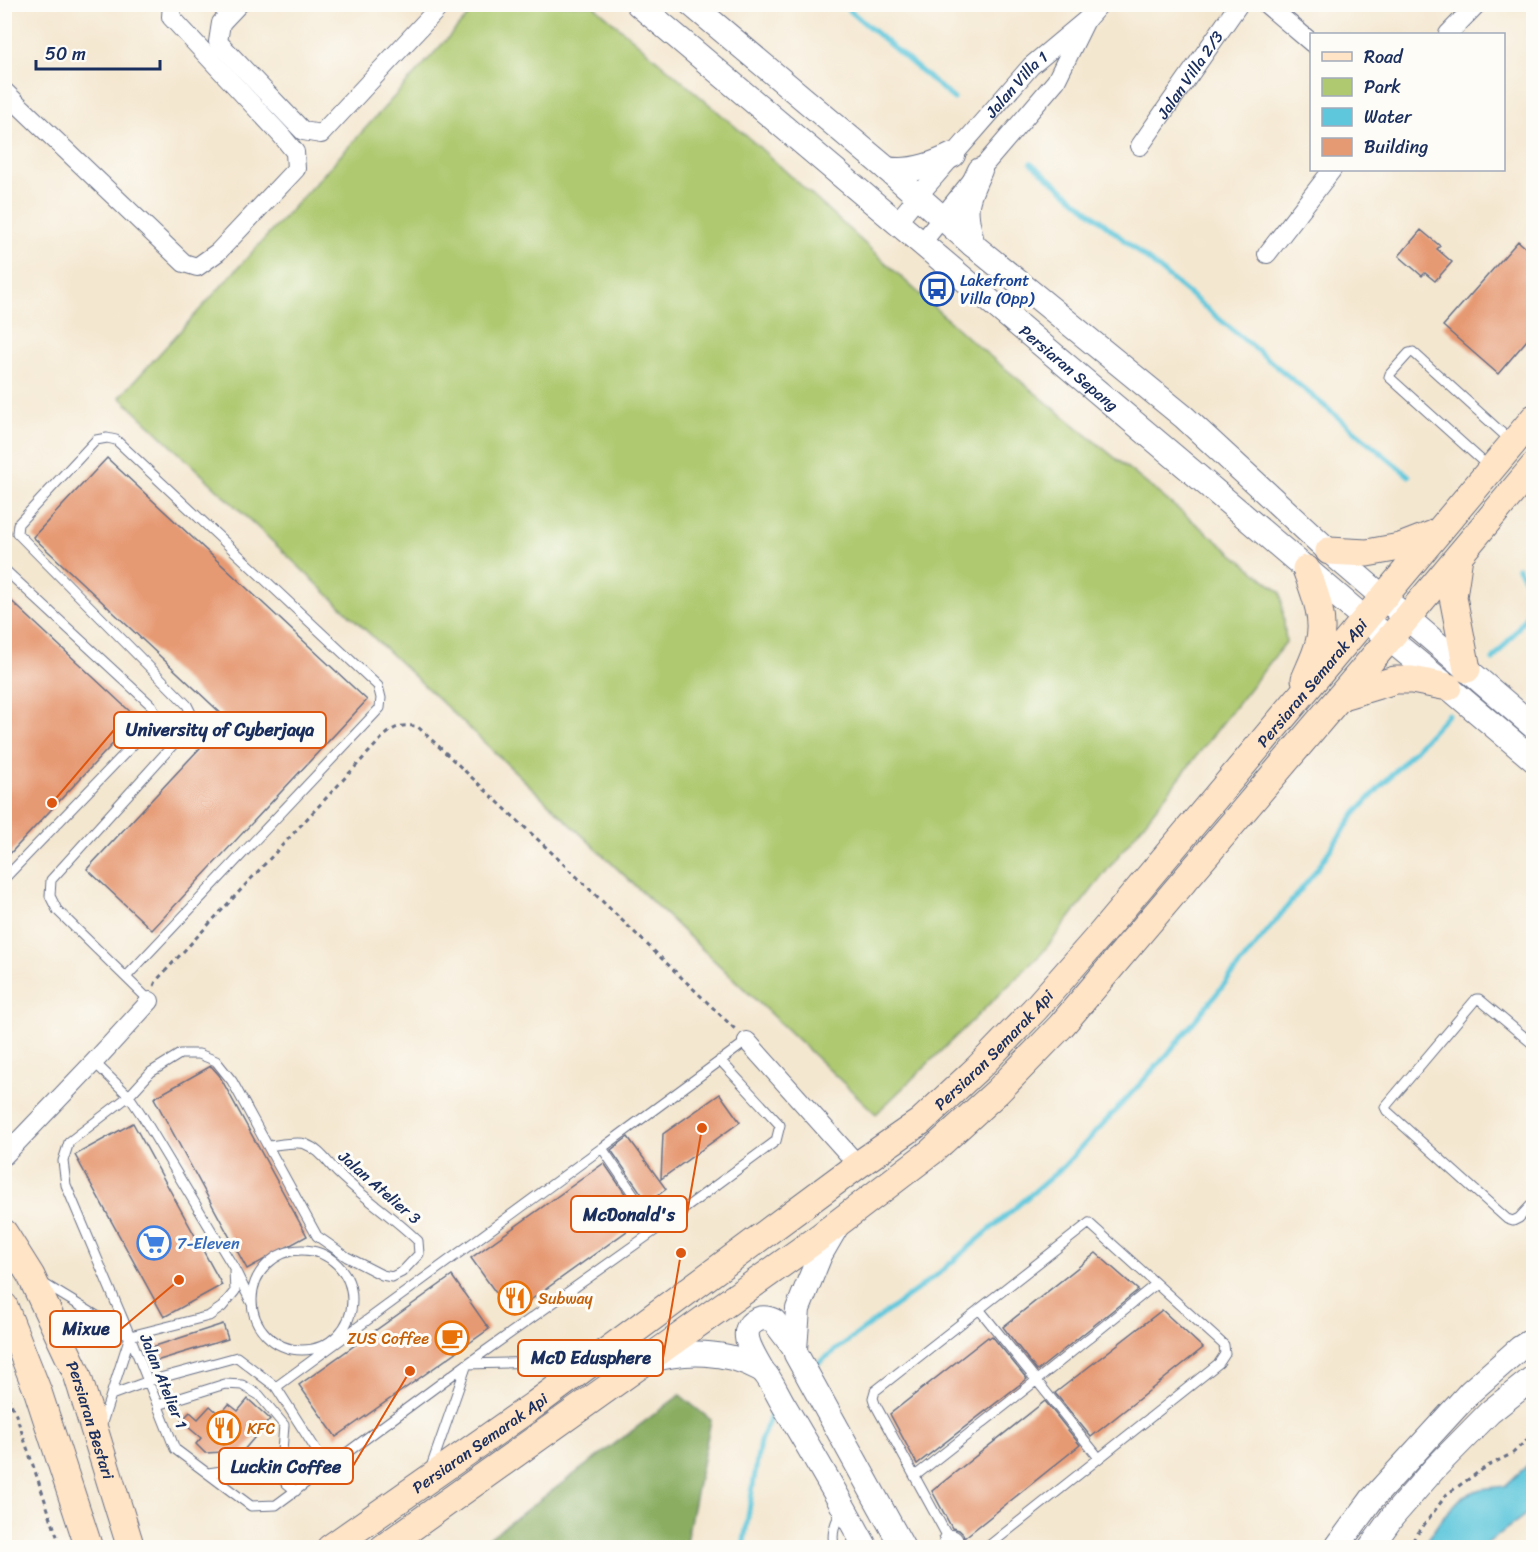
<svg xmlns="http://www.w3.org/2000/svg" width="1538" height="1552" viewBox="0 0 1538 1552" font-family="Sriracha,sans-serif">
  <rect width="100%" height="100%" fill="#fdfcf7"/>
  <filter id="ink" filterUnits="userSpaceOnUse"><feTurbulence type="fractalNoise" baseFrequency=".0167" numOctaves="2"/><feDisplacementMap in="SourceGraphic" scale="12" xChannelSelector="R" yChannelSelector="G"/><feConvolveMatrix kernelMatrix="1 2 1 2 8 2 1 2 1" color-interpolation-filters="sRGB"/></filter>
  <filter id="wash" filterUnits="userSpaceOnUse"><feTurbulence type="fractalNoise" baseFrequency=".008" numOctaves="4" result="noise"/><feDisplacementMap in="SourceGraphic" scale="24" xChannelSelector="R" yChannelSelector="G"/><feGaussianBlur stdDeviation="1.35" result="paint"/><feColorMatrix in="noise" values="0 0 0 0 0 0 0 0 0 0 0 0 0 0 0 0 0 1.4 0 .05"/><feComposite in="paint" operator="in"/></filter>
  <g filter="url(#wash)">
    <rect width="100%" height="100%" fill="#f4e7d0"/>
    <!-- green -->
    <path fill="#aec96f" stroke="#647c66" stroke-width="1.5" d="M478,5H593L758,146L969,339L1281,593L1286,642L1043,952L876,1114L120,397Z"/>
    <!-- forest -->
    <path fill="#8aad62" stroke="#526e60" stroke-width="1.5" d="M680,1395L711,1420L685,1547H477Z"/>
    <!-- water -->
    <path fill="#5fc7dc" stroke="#3d7b9d" stroke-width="1.5" d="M1533,1460V1509L1482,1547H1423L1442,1518L1463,1496L1481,1489L1505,1486Z"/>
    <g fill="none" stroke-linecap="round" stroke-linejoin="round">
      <!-- stream -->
      <path stroke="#5fc7dc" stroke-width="5" d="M842,4L954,99
        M1031,163L1409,476
        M1493,660C1503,646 1532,616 1531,599C1531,587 1524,578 1518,568
        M817,1364L938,1274L1064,1166L1166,1056L1312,876L1354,815L1448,714
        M743,1548L760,1442L774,1409"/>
    </g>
    <g id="blocks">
      <!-- building -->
      <path fill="#e69a73" d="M1421,230L1440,246L1437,249L1452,262L1435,281L1425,273L1422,276L1399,256Z
        M1518,241L1533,254V333L1498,374L1443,326Z
        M107,458L367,700L152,930L87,869L227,719L33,537Z
        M4,594L137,718L4,860Z
        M211,1066L219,1075L307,1236L247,1269L154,1098Z
        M720,1094L740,1122L661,1179L663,1134Z
        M133,1123L222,1285L164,1317L75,1155Z
        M628,1137L666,1189L648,1203L611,1150Z
        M604,1163L637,1211L632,1215L638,1223L511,1314L471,1258Z
        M1096,1253L1138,1290L1037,1371L1003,1327Z
        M452,1276L489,1329L336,1437L299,1385Z
        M1162,1310L1203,1348L1091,1437L1055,1393Z
        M223,1324L228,1339L156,1361L152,1347Z
        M992,1336L1027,1379L917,1464L890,1414L988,1337L989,1338Z
        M248,1399L270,1419L243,1451L205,1453L196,1444L201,1438L181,1421L190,1412L198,1419L210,1406L220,1415L229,1404L238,1411Z
        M1045,1401L1080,1445L964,1538L963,1534L959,1530L952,1528L932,1491Z"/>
    </g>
  </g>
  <g filter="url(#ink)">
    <use href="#blocks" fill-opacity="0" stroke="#676f86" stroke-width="1.5"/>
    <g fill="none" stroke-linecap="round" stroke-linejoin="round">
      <!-- service casing -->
      <g stroke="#676f86" stroke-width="11">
        <path id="service" d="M1490,468L1389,377L1390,374L1409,353L1413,352L1511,441
          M4,569L152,706L155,713L154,723L4,879
          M126,977L380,708L381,698L378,686L116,440L107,438L96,440L18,524L17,533L187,705L193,717L190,726L51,880L50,896L57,910L150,1001
          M1534,1045L1479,999H1476L1385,1107L1387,1111L1507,1219L1513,1221L1519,1218L1534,1202
          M720,1060L780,1125L776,1141L657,1229L602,1148L747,1041
          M94,1062L129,1096L143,1117L234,1268L251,1302
          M268,1146C278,1145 297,1141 305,1144C321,1150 328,1164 340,1175C365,1199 394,1217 418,1241L419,1254L402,1272L392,1277L382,1275L347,1257L317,1236L232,1081L216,1061L199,1054H180L151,1072L129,1096L69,1142L63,1161L66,1185L130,1336L175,1449L251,1506L276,1505L467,1364L657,1229
          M252 1300a50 50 0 1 1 100 0a50 50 0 1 1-100 0Z
          M41,1282L130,1336L101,1426
          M979,1309L1099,1458
          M130,1336L209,1316L222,1307L235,1291L234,1271
          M276,1387L602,1148
          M111,1395L149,1381L237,1357L276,1387L327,1467
          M158,1405L225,1384L242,1385L259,1395L284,1425L281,1465L285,1482L296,1491
          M430,1470L467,1364L581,1361
          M208,1473L243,1468L281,1465
          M915,1476L1037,1380L1156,1284
          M950,1541L875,1404L873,1398L875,1391L1089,1223L1224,1345L1225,1354L1219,1363L986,1548
          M835,1548C830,1535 835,1522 842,1510"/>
      </g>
      <!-- minor casing -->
      <g stroke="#676f86" stroke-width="20">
        <g id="minor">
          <path d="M239,4L221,23L218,42L303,131L321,134L442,4"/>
          <path d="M1266,4L1312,43"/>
          <path d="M1086,20L1100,4"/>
          <path d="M1448,34L1477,4"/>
          <path d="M4,91L184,263L197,267L218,252L296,169L295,152L281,135L171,17L172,4"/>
          <path id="s1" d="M1140,146L1239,4"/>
          <path id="s2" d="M896,223L918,196L1031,66L1086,20L1056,81L980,170L921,244"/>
          <path d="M1267,254L1332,170"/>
          <path d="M747,1041L858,1165"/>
          <path d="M4,1156L94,1062L150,1001"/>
        </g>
      </g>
      <!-- tertiary casing -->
      <g stroke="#676f86" stroke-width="26">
        <g id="tertiary">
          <path id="s3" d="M638,4L1195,474L1365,619L1448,687L1534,760"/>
          <path d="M691,4L887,169L973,245L1184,417L1329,551L1534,727"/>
          <path d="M887,169C910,173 933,165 953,155"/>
          <path d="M973,245C963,209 964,203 980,170"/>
          <path d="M838,1224L820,1255L798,1309L795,1349L796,1354L903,1548"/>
          <path d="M648,1361C684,1350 726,1350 760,1369C769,1374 779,1398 785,1407C813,1454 840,1500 866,1548"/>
          <path d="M762,1370C755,1356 736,1332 755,1321C761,1317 768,1318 774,1321L795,1349"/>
          <path d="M951,1548V1542"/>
          <path d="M1336,1548L1372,1499L1470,1392L1520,1348L1534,1339"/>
          <path d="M1370,1548L1393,1516L1434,1469L1490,1412L1534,1377"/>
        </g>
      </g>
      <!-- secondary casing -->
      <g stroke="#676f86" stroke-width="29">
        <g id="secondary">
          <path d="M1329,551L1367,553L1400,547L1436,533"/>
          <path d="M1459,556L1453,597L1467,669"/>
          <path d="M1305,679C1310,667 1316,655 1319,643C1326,619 1314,591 1306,569"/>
          <path d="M1342,696L1395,680H1412L1448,687"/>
          <path id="s4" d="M4,1233L31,1276L77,1374L131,1548"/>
          <path d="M4,1306L38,1392L89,1548"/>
          <path id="s5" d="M330,1548L534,1405L858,1165L920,1122L979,1067L1035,1009L1100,935L1534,418"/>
          <path d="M383,1548L821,1236L931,1152L997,1092L1061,1026L1389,639L1534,466"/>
        </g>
      </g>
      <!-- path -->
      <path stroke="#676f86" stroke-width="3" stroke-dasharray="4.5 4.5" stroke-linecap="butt" d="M154,986L156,981L382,738C396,726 398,725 417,726L550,851L735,1029
        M4,1388L16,1415L61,1548
        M1407,1548L1447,1494L1486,1467L1513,1453L1534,1433"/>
      <!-- service -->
      <use href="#service" stroke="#fff" stroke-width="9"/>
      <!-- minor -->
      <use href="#minor" stroke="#fff" stroke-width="18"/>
      <!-- tertiary -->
      <use href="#tertiary" stroke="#fff" stroke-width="24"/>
      <!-- secondary -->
      <use href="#secondary" stroke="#ffe4c6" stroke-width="27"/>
    </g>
  </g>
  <!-- icons -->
  <defs>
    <g id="bus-ring" transform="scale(1.725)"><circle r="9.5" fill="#fdfcf7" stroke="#1a4fb4" stroke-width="1.5"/><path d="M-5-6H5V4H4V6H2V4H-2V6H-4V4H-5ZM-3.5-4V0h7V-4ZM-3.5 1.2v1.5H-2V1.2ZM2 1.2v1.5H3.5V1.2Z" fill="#1a4fb4"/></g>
    <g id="supermarket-ring" transform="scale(1.725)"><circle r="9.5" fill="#fdfcf7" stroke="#3f7fe0" stroke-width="1.5"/><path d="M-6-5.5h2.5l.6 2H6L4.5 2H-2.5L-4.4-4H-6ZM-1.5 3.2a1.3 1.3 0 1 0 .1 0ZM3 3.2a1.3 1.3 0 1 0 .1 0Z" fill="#3f7fe0"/></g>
    <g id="restaurant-ring" transform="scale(1.725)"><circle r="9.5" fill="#fdfcf7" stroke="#e8710a" stroke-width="1.5"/><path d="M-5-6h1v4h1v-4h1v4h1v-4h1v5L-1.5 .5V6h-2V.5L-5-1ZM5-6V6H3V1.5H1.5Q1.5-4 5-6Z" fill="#e8710a"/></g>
    <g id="cafe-ring" transform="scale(1.725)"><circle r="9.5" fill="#fdfcf7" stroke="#e8710a" stroke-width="1.5"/><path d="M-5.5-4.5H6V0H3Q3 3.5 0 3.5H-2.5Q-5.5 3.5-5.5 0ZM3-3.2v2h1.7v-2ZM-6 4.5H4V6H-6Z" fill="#e8710a"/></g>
  </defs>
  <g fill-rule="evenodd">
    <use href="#bus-ring" x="937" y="289"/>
    <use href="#supermarket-ring" x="154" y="1243"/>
    <use href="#restaurant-ring" x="515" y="1298"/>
    <use href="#cafe-ring" x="452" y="1338"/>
    <use href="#restaurant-ring" x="224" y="1428"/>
  </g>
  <g text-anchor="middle" stroke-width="6" stroke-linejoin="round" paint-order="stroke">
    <!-- street labels -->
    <g font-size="16" fill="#1b2f5e" stroke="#fdfcf7">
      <text dy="6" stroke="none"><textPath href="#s1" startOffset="87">Jalan Villa 2/3</textPath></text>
      <text dy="6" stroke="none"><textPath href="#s2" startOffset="184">Jalan Villa 1</textPath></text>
      <text dy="6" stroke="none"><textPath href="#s3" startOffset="564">Persiaran Sepang</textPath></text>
      <text dy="6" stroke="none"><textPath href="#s5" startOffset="1317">Persiaran Semarak Api</textPath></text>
      <text dy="6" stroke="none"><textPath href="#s5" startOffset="831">Persiaran Semarak Api</textPath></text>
      <text transform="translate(380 1187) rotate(41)" y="6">Jalan Atelier 3</text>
      <text transform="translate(164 1381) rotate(68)" y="6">Jalan Atelier 1</text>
      <text dy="6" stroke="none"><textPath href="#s4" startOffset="207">Persiaran Bestari</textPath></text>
      <text dy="6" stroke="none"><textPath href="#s5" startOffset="183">Persiaran Semarak Api</textPath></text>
    </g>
    <!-- transit labels -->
    <g font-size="16" fill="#164399" stroke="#fdfcf7" text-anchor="start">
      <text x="960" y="286">Lakefront<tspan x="960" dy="18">Villa (Opp)</tspan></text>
    </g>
    <!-- shop labels -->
    <g font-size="16" fill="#366cbe" stroke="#fdfcf7" text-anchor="start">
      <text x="177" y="1249">7-Eleven</text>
    </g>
    <!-- food labels -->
    <g font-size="16" fill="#c56008" stroke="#fdfcf7" text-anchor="start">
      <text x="538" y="1304">Subway</text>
      <text x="429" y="1344" text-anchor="end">ZUS Coffee</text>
      <text x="247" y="1434">KFC</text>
    </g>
  </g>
  <!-- callouts -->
  <path fill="none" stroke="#de5710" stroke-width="2" d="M52 803L114 730M702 1128L687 1214M179 1280L121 1329M681 1253L663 1358M410 1371L353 1466"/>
  <g fill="#de5710" stroke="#fdfcf7" stroke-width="2">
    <circle cx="52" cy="803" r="6"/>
    <circle cx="702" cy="1128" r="6"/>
    <circle cx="179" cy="1280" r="6"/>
    <circle cx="681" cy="1253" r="6"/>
    <circle cx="410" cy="1371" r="6"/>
  </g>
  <g fill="#fdfcf7" stroke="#de5710" stroke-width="2">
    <rect x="114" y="712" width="212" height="36" rx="6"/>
    <rect x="571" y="1196" width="116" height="36" rx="6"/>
    <rect x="50" y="1311" width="71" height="36" rx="6"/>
    <rect x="518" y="1340" width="145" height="36" rx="6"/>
    <rect x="219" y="1448" width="134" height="36" rx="6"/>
  </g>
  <g font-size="18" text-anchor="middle" font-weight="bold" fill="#1b2f5e">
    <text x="220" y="736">University of Cyberjaya</text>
    <text x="629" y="1221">McDonald's</text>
    <text x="86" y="1335">Mixue</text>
    <text x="591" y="1364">McD Edusphere</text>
    <text x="286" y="1473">Luckin Coffee</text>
  </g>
  <!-- margin -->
  <rect width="1538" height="1552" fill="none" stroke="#fdfcf7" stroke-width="24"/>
  <!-- legend -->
  <rect x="1310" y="33" width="195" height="138" fill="#fdfcf7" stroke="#a3aaba" stroke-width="1.5"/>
  <rect x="1322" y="52" width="30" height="9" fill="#ffe4c6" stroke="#a3aaba" stroke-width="1.5"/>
  <text x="1364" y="63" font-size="18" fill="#1b2f5e">Road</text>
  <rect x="1322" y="78" width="30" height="18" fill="#aec96f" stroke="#a3aaba" stroke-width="1.5"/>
  <text x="1364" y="93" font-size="18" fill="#1b2f5e">Park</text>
  <rect x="1322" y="108" width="30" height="18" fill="#5fc7dc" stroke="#a3aaba" stroke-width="1.5"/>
  <text x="1364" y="123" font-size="18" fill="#1b2f5e">Water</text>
  <rect x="1322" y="138" width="30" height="18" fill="#e69a73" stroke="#a3aaba" stroke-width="1.5"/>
  <text x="1364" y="153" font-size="18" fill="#1b2f5e">Building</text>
  <!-- scale -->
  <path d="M36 60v9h124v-9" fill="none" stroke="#1b2f5e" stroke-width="3"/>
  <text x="45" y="60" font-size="18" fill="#1b2f5e" stroke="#fdfcf7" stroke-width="4.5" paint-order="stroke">50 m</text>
</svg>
